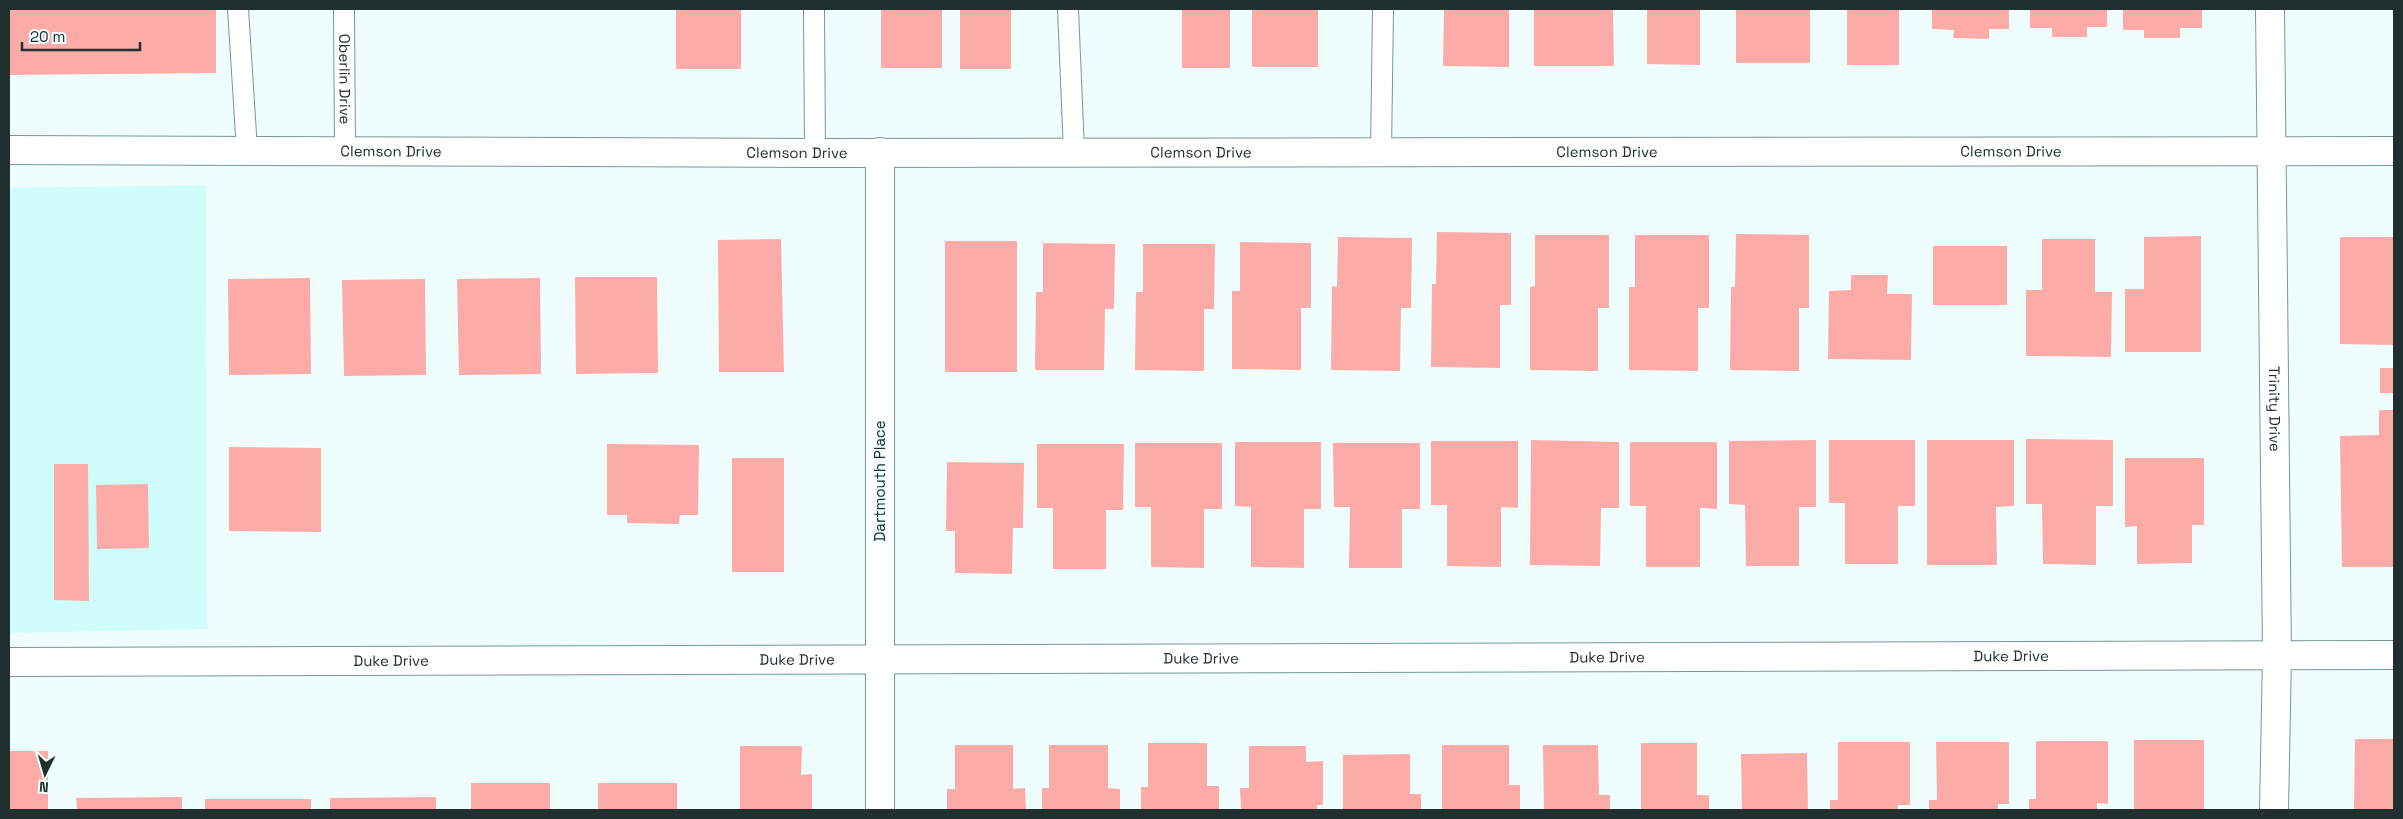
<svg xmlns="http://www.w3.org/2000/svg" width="2403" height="819" viewBox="0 0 2403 819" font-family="'Space Grotesk',sans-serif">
  <rect width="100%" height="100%" fill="#effefd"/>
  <!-- built -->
  <path fill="#cefdfb" d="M206,185L207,629L9,633V188Z"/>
  <!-- building -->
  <path fill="#fdaba8" d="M9,9H216V73L9,75Z
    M676,9H741V69H676Z
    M881,9H942V68H881Z
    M960,9H1011V69H960Z
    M1182,9H1230V68H1182Z
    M1252,9H1318V67H1252Z
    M1444,9H1509V67L1443,66Z
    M1534,9H1613L1614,66H1534Z
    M1647,9H1700V65L1647,64Z
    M1736,9H1810V63H1736Z
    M1847,9H1899V65H1847Z
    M1932,9H2009V29H1989V39L1953,38L1954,30L1932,29Z
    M2030,9H2107V27H2087V37H2052V28H2030Z
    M2123,9H2202V28H2180V38H2144V30H2123Z
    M1437,232L1511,233V305H1500V368L1431,367L1432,284H1436Z
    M1736,234L1809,235V308H1799V371L1730,370L1731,287H1735Z
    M1535,235H1609V308H1598V371L1530,370V287L1535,286Z
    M1635,235H1709V308H1698V371L1629,370V287H1635Z
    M2201,236V352H2125V289H2144V237Z
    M1338,237L1412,238L1411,308H1401L1400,371L1331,370L1332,286L1337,287Z
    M2340,237H2394V345L2340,344Z
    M781,239L784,372H719L718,240Z
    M2042,239H2095V292H2112L2111,357L2026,356V290H2042Z
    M945,241H1017V372H945Z
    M1240,242L1311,243V308H1301V370L1232,369V291H1240Z
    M1043,243L1115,244L1114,309H1105L1104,370H1035L1036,292H1043Z
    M1143,244H1215L1214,309H1204V371L1135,370L1136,292H1143Z
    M1933,246H2007V305H1933Z
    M1851,275H1888L1887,294H1912L1911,360L1828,359L1829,291L1851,290Z
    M575,277H657L658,373L576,374Z
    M310,278L311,374L229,375L228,279Z
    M540,278L541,374L459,375L457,279Z
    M425,279L426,375L344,376L342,280Z
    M2380,368H2394V393H2380Z
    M2379,410H2394V567H2342L2340,436L2379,435Z
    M2026,439L2113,440V506H2096V565L2043,564L2042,504H2026Z
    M1531,440L1619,442V508H1601L1600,566L1530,565Z
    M1816,440V507H1799V566H1746L1745,505L1729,504V441Z
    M1829,440H1915V506H1898V564H1845V503H1829Z
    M1927,440H2014V506L1996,507L1997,565H1927Z
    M1431,441H1518V508L1501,507V567L1447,566V505H1431Z
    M1235,442H1321V509H1304V568L1251,567V507L1235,506Z
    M1630,442H1717V509L1700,508V567H1646V506H1630Z
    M1135,443H1222V509H1204V568L1151,567V507H1135Z
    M1333,443H1420V509H1402V568H1349L1350,507H1334Z
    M607,444L699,445L698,515H680L679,524L627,523V515H607Z
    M1037,444H1124L1123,510H1106V569H1053V508H1037Z
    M229,447L321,448V532L229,531Z
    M732,458H784V572H732Z
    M2125,458H2204V525H2192V563L2137,564V526L2125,527Z
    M947,462L1024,463L1023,528H1013L1012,574L955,573V531H946Z
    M54,464H88L89,601L54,600Z
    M148,484L149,548L97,549L96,485Z
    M2355,739H2394V810H2354Z
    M2134,740H2204V810H2134Z
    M2036,741H2108V804L2097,803V810H2029V799H2036Z
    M1838,742H1910V805H1898V810H1830V800H1838Z
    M1936,742H2009V804H1998V810H1929V800H1937Z
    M1148,743H1207V786H1219V810H1141V787H1148Z
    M1641,743H1697V795H1709V810H1641Z
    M955,745H1013V789L1025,788L1026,810H947V789H955Z
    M1049,745H1108V788L1120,789V810H1042V788H1049Z
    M1442,745H1509V785H1520V810H1442Z
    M1543,745H1598L1599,795H1610V810H1544Z
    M740,746H802L801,775L812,774V810H740Z
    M1249,746H1306V762L1323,761V805H1317V810H1241L1240,788H1249Z
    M9,751H48V810H9Z
    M1807,753L1808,810H1742L1741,754Z
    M1410,754V794H1421V810H1343V755Z
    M471,783H550V810H471Z
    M598,783H677V810H598Z
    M182,797V810H77L76,798Z
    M436,797V810H330V798Z
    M205,799H311V810H205Z"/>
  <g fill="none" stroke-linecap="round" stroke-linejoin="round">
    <!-- lane casing -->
    <g stroke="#759897" stroke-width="22">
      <g id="lane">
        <path d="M238,9L247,150"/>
        <path id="s1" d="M344,9L345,150"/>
        <path d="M814,9L815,153"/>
        <path d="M1068,9L1074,152"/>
        <path d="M1381,152L1383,9"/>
      </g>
    </g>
    <!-- street casing -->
    <g stroke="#759897" stroke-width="30">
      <g id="street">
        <path id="s2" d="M2270,9L2277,655L2274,810"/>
        <path id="s3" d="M9,150L815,153L2394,151"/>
        <path d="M880,152V810"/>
        <path id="s4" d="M9,662L2394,655"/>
      </g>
    </g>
    <!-- lane -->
    <use href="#lane" stroke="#fff" stroke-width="20"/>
    <!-- street -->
    <use href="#street" stroke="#fff" stroke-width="28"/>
  </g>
  <g text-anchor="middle" stroke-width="4" stroke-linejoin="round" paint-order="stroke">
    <!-- street labels -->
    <g font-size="15" fill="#212f2f" stroke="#effefd">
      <text dy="5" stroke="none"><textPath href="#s1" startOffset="70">Oberlin Drive</textPath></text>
      <text dy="5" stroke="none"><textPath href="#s3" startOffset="382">Clemson Drive</textPath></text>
      <text dy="5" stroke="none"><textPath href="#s3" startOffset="788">Clemson Drive</textPath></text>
      <text dy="5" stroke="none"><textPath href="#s3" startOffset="1192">Clemson Drive</textPath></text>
      <text dy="5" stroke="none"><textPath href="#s3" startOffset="1598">Clemson Drive</textPath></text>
      <text dy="5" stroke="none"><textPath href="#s3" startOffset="2002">Clemson Drive</textPath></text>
      <text dy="5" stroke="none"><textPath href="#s2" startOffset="400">Trinity Drive</textPath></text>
      <text transform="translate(880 481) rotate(-90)" y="5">Dartmouth Place</text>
      <text dy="5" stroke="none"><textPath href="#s4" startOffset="2002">Duke Drive</textPath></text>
      <text dy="5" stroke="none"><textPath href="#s4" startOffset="1598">Duke Drive</textPath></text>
      <text dy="5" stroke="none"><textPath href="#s4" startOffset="1192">Duke Drive</textPath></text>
      <text dy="5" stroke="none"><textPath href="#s4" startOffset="788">Duke Drive</textPath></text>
      <text dy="5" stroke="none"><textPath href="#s4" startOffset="382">Duke Drive</textPath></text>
    </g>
  </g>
  <!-- border -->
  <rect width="2403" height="819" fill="none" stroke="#212f2f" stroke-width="20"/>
  <!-- north arrow -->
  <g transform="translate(45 774) rotate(185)" stroke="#effefd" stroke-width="4" paint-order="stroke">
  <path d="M0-4L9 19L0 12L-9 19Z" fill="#212f2f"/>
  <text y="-8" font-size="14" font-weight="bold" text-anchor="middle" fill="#212f2f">N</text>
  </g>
  <!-- scale -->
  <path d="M22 42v8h118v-8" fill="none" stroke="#212f2f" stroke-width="2.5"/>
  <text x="30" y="42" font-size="15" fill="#212f2f" stroke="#effefd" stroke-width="4" paint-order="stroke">20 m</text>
</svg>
